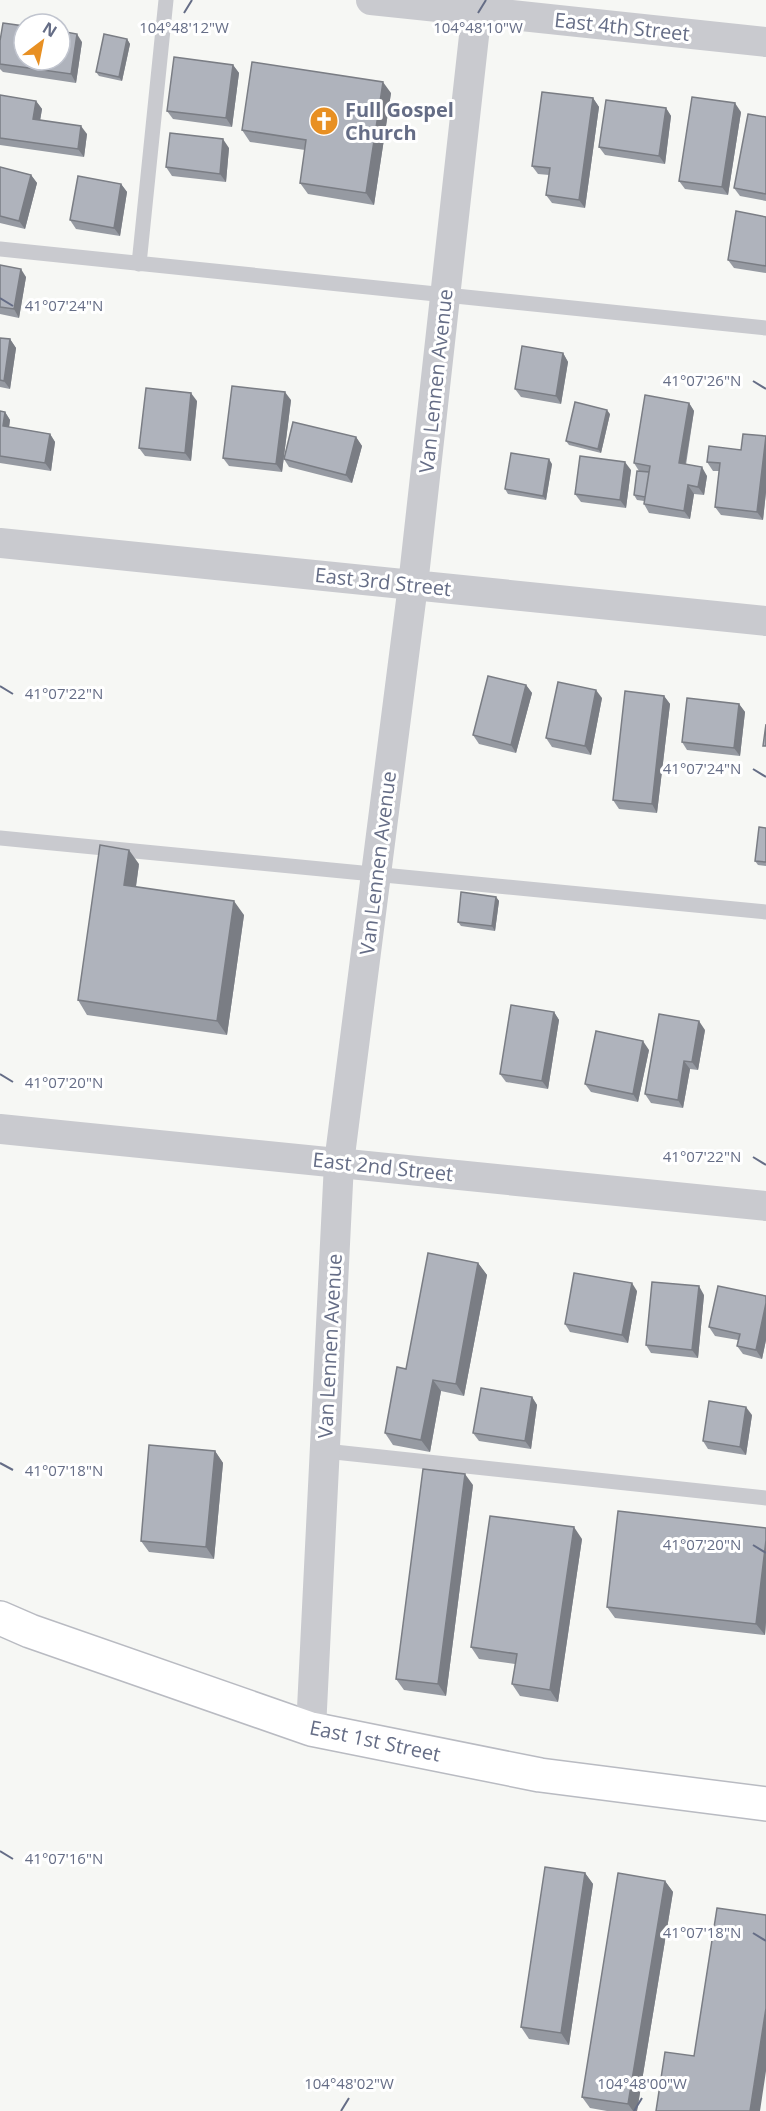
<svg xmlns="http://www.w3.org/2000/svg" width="766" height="2111" viewBox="0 0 766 2111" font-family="'Open Sans',sans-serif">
  <rect width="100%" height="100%" fill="#f6f7f4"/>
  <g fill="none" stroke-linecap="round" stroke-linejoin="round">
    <!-- secondary casing -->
    <g stroke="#b9bbc2" stroke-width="36">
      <path id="secondary" d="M0,1618L30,1631L311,1729L540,1775L766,1804"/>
    </g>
    <!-- lane -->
    <path stroke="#c9cacf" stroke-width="15" d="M0,249L766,328
      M139,264L166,0
      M0,838L766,912
      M325,1451L766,1498"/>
    <!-- street -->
    <path stroke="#c9cacf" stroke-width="30" d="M371,0L766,42
      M0,543L766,621
      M0,1129L766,1206
      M311,1729L339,1163L413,585L478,0"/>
    <!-- secondary -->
    <use href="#secondary" stroke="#fff" stroke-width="33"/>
  </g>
  <!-- wall -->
  <path fill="#969aa2" d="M127,39L130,44L122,81L99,76L96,72Z
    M0,41L82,42L76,83L3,72L0,69Z
    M233,65L239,73L232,127L173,119L167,111Z
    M391,93L374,205L308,194L300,183L305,150L250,142L242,130Z
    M0,95L36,101L42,109L40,120L87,134L84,157L0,145Z
    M593,98L599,107L585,208L552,203L546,195L549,175L538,174L532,166Z
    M666,108L671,116L665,164L605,155L599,147Z
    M741,112L728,195L685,189L679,181Z
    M766,117V201L740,196L734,188Z
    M229,148L226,182L172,176L166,167Z
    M0,167L31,175L37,183L25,229L0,223Z
    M121,184L127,192L120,236L76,229L70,220Z
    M766,217V273L734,268L728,260Z
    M0,265L26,277L19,318L0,314Z
    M0,338L10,339L16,348L10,389L0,387Z
    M563,353L568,362L561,404L521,397L515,389Z
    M291,400L282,472L229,466L223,458Z
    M197,401L191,461L145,456L139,448Z
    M689,403L694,411L686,465L707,476L704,495L694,494L690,519L649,513L644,504V501L637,500L634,495L639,471L634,463Z
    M0,411L5,412L10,420L9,427L50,434L55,442L51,471L0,463Z
    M610,414L601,453L569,445L566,441Z
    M766,436V492L763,520L721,515L715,507L719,471H713L707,462L741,450Z
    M356,437L362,446L352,483L289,467L284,459Z
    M552,464L546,500L508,494L505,489Z
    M631,470L626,508L581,502L575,494Z
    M526,685L532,693L516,753L479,744L473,735Z
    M664,696L670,704L657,813L619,809L613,800Z
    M602,698L591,755L552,747L546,738Z
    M739,704L745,712L740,756L687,750L682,742Z
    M766,828V866L758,865L755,861Z
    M139,864L136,887L244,915L227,1035L87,1015L78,1000Z
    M496,897L499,901L495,931L461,926L458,922Z
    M554,1012L559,1020L548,1089L506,1082L500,1074Z
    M705,1030L698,1070L690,1069L683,1108L651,1103L645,1094Z
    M649,1050L638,1102L591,1092L585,1084Z
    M478,1263L487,1275L464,1396L441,1391L430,1452L393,1445L385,1433L406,1369Z
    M637,1291L628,1343L570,1332L565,1324Z
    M704,1295L698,1358L651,1353L646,1345Z
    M766,1296V1340L762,1359L743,1354L737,1346L738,1340L715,1336L709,1327Z
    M532,1397L537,1405L531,1449L479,1441L473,1433Z
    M752,1415L746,1455L708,1449L703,1441Z
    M215,1451L223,1463L214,1559L149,1552L141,1541Z
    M473,1485L446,1696L404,1690L396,1679Z
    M766,1528V1622L765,1635L615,1618L607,1607Z
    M582,1539L558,1702L520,1696L512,1684L515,1664L479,1659L471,1647Z
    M585,1873L593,1884L569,2045L529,2039L521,2027Z
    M665,1881L673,1892L637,2111H607L590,2108L582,2097Z"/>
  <!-- shaded-wall -->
  <path fill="#7a7d84" d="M77,34L82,42L76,83L71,74Z
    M127,39L130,44L122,81L119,77Z
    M233,65L239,73L232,127L226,118Z
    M383,82L391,93L374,205L366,193Z
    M593,98L599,107L585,208L579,200Z
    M36,101L42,109L39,127L33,119Z
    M735,103L741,112L728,195L722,187Z
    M666,108L671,116L665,164L659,156Z
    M81,126L87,134L84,157L78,149Z
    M223,139L229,148L226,182L220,174Z
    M31,175L37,183L25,229L19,221Z
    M121,184L127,192L120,236L114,228Z
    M21,269L26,277L19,318L14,309Z
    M10,339L16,348L10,389L4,381Z
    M563,353L568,362L561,404L556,396Z
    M285,392L291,400L282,472L276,464Z
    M191,393L197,401L191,461L185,453Z
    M689,403L694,411L684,472L679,463Z
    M607,410L610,414L601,453L598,449Z
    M5,412L10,420L8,434L3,426Z
    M50,434L55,442L51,471L45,463Z
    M766,436V492L763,520L757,512Z
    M356,437L362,446L352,483L346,475Z
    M549,459L552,464L546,500L543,496Z
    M625,462L631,470L626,508L620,500Z
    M702,467L707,476L704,495L698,487Z
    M688,485L694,494L690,519L684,511Z
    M526,685L532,693L516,753L511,745Z
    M596,690L602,698L591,755L585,746Z
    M664,696L670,704L657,813L652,804Z
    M739,704L745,712L740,756L734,748Z
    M129,850L139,864L134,899L124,885Z
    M496,897L499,901L495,931L492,926Z
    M234,901L244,915L227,1035L217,1021Z
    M554,1012L559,1020L548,1089L542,1081Z
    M699,1021L705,1030L698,1070L692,1062Z
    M643,1041L649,1050L638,1102L633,1094Z
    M684,1061L690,1069L683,1108L678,1100Z
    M478,1263L487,1275L464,1396L456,1384Z
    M632,1283L637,1291L628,1343L622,1335Z
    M699,1286L704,1295L698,1358L692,1350Z
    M766,1303V1340L762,1359L756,1350Z
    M433,1380L441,1391L430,1452L421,1440Z
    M532,1397L537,1405L531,1449L525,1441Z
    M746,1407L752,1415L746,1455L740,1447Z
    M215,1451L223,1463L214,1559L206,1547Z
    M465,1474L473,1485L446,1696L438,1684Z
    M574,1527L582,1539L558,1702L550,1690Z
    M766,1540V1622L765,1635L756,1624Z
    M585,1873L593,1884L569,2045L561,2033Z
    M665,1881L673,1892L637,2111H633L628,2104Z
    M766,2008V2071L760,2111H750Z"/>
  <!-- building -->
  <path fill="#afb3bc" stroke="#7a7d84" stroke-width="1.5" d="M3,23L24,26V60H60V31L77,34L71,74L0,64V41Z
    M104,34L127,39L119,77L96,72Z
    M174,57L233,65L226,118L167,111Z
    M252,62L383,82L366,193L300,183L306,140L242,130Z
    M542,92L593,98L579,200L546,195L550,168L532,166Z
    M0,95L36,101L33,119L81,126L78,149L0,138Z
    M692,97L735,103L722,187L679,181Z
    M606,100L666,108L659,156L599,147Z
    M748,114L766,117V194L734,188Z
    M170,133L223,139L220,174L166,167Z
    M0,167L31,175L19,221L0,216Z
    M78,176L121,184L114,228L70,220Z
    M736,211L766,217V266L728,260Z
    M0,265L21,269L14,309L0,307Z
    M0,338L10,339L4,381L0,380Z
    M522,346L563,353L556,396L515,389Z
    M232,386L285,392L276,464L223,458Z
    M146,388L191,393L185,453L139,448Z
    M645,395L689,403L679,463L702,467L698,487L688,485L684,511L644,504L650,466L634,463Z
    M575,402L607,410L598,449L566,441Z
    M0,411L5,412L3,426L50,434L45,463L0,456Z
    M293,422L356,437L346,475L284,459Z
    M743,434L766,436L757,512L715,507L720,463L707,462L709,446L741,450Z
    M511,453L549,459L543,496L505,489Z
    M580,456L625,462L620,500L575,494Z
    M637,471L649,472L645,497L634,495Z
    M488,676L526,685L511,745L473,735Z
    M558,682L596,690L585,746L546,738Z
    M625,691L664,696L652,804L613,800Z
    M687,698L739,704L734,748L682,742Z
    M766,724V746H763Z
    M759,827L766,828V862L755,861Z
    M100,845L129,850L124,885L234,901L217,1021L78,1000Z
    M461,892L496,897L492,926L458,922Z
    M511,1005L554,1012L542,1081L500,1074Z
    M659,1014L699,1021L692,1062L684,1061L678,1100L645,1094Z
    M596,1031L643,1041L633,1094L585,1084Z
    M428,1253L478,1263L456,1384L433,1380L421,1440L385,1433L397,1367L406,1369Z
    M574,1273L632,1283L622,1335L565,1324Z
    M652,1282L699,1286L692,1350L646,1345Z
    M718,1286L766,1296V1303L756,1350L737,1346L740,1334L709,1327Z
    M481,1388L532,1397L525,1441L473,1433Z
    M709,1401L746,1407L740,1447L703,1441Z
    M149,1445L215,1451L206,1547L141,1541Z
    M423,1469L465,1474L438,1684L396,1679Z
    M618,1511L766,1528V1540L756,1624L607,1607Z
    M490,1516L574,1527L550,1690L512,1684L517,1654L471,1647Z
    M545,1867L585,1873L561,2033L521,2027Z
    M618,1873L665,1881L628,2104L582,2097Z
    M717,1908L766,1915V2008L750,2111H656L665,2052L694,2056Z"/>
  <!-- ticks -->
  <path fill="none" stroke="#656d86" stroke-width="2" d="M184,13L192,0M478,13L486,0M0,298L13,306M753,381L766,389M0,686L13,694M753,769L766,777M0,1074L13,1082M753,1157L766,1165M0,1463L13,1470M753,1545L766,1553M0,1851L13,1859M753,1933L766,1941M341,2111L349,2098M634,2111L642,2098"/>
  <!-- icons -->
  <defs>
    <g id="church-disc" transform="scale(1.5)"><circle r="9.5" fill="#e89023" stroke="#fff"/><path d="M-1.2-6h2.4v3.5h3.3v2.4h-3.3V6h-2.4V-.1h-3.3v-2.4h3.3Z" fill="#fff"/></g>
  </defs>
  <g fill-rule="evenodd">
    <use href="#church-disc" x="324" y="121"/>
  </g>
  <g text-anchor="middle" stroke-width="6" stroke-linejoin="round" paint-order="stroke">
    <!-- street labels -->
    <g font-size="20" fill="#656d86" stroke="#fff">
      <text transform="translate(622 27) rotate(6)" y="7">East 4th Street</text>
      <text transform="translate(436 381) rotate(-84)" y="7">Van Lennen Avenue</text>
      <text transform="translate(383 582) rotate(6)" y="7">East 3rd Street</text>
      <text transform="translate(378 863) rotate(-83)" y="7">Van Lennen Avenue</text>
      <text transform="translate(383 1167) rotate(6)" y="7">East 2nd Street</text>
      <text transform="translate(330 1346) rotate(-87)" y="7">Van Lennen Avenue</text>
      <text transform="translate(375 1741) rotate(12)" y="7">East 1st Street</text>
    </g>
    <!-- poi labels -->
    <g font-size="20" font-weight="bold" fill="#656d86" stroke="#fff" text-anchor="start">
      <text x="345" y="117">Full Gospel<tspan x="345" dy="23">Church</tspan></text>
    </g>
  </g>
  <g font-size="15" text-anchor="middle" fill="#656d86" stroke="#fff" stroke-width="6" stroke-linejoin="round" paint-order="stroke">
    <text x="184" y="33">104°48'12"W</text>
    <text x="478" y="33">104°48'10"W</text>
    <text x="64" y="311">41°07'24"N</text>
    <text x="702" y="386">41°07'26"N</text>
    <text x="64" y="699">41°07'22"N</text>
    <text x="702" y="774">41°07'24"N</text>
    <text x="64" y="1088">41°07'20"N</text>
    <text x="702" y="1162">41°07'22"N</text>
    <text x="64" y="1476">41°07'18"N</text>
    <text x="702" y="1550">41°07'20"N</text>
    <text x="64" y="1864">41°07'16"N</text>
    <text x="702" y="1938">41°07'18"N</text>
    <text x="349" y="2089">104°48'02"W</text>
    <text x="642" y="2089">104°48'00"W</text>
  </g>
  <!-- north arrow -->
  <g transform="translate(42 42) rotate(32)"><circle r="28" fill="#ffffff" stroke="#c1c5cf" stroke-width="1.5"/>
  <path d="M0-4.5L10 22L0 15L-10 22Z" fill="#e89023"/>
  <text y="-9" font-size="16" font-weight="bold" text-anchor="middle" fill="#656d86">N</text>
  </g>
</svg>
